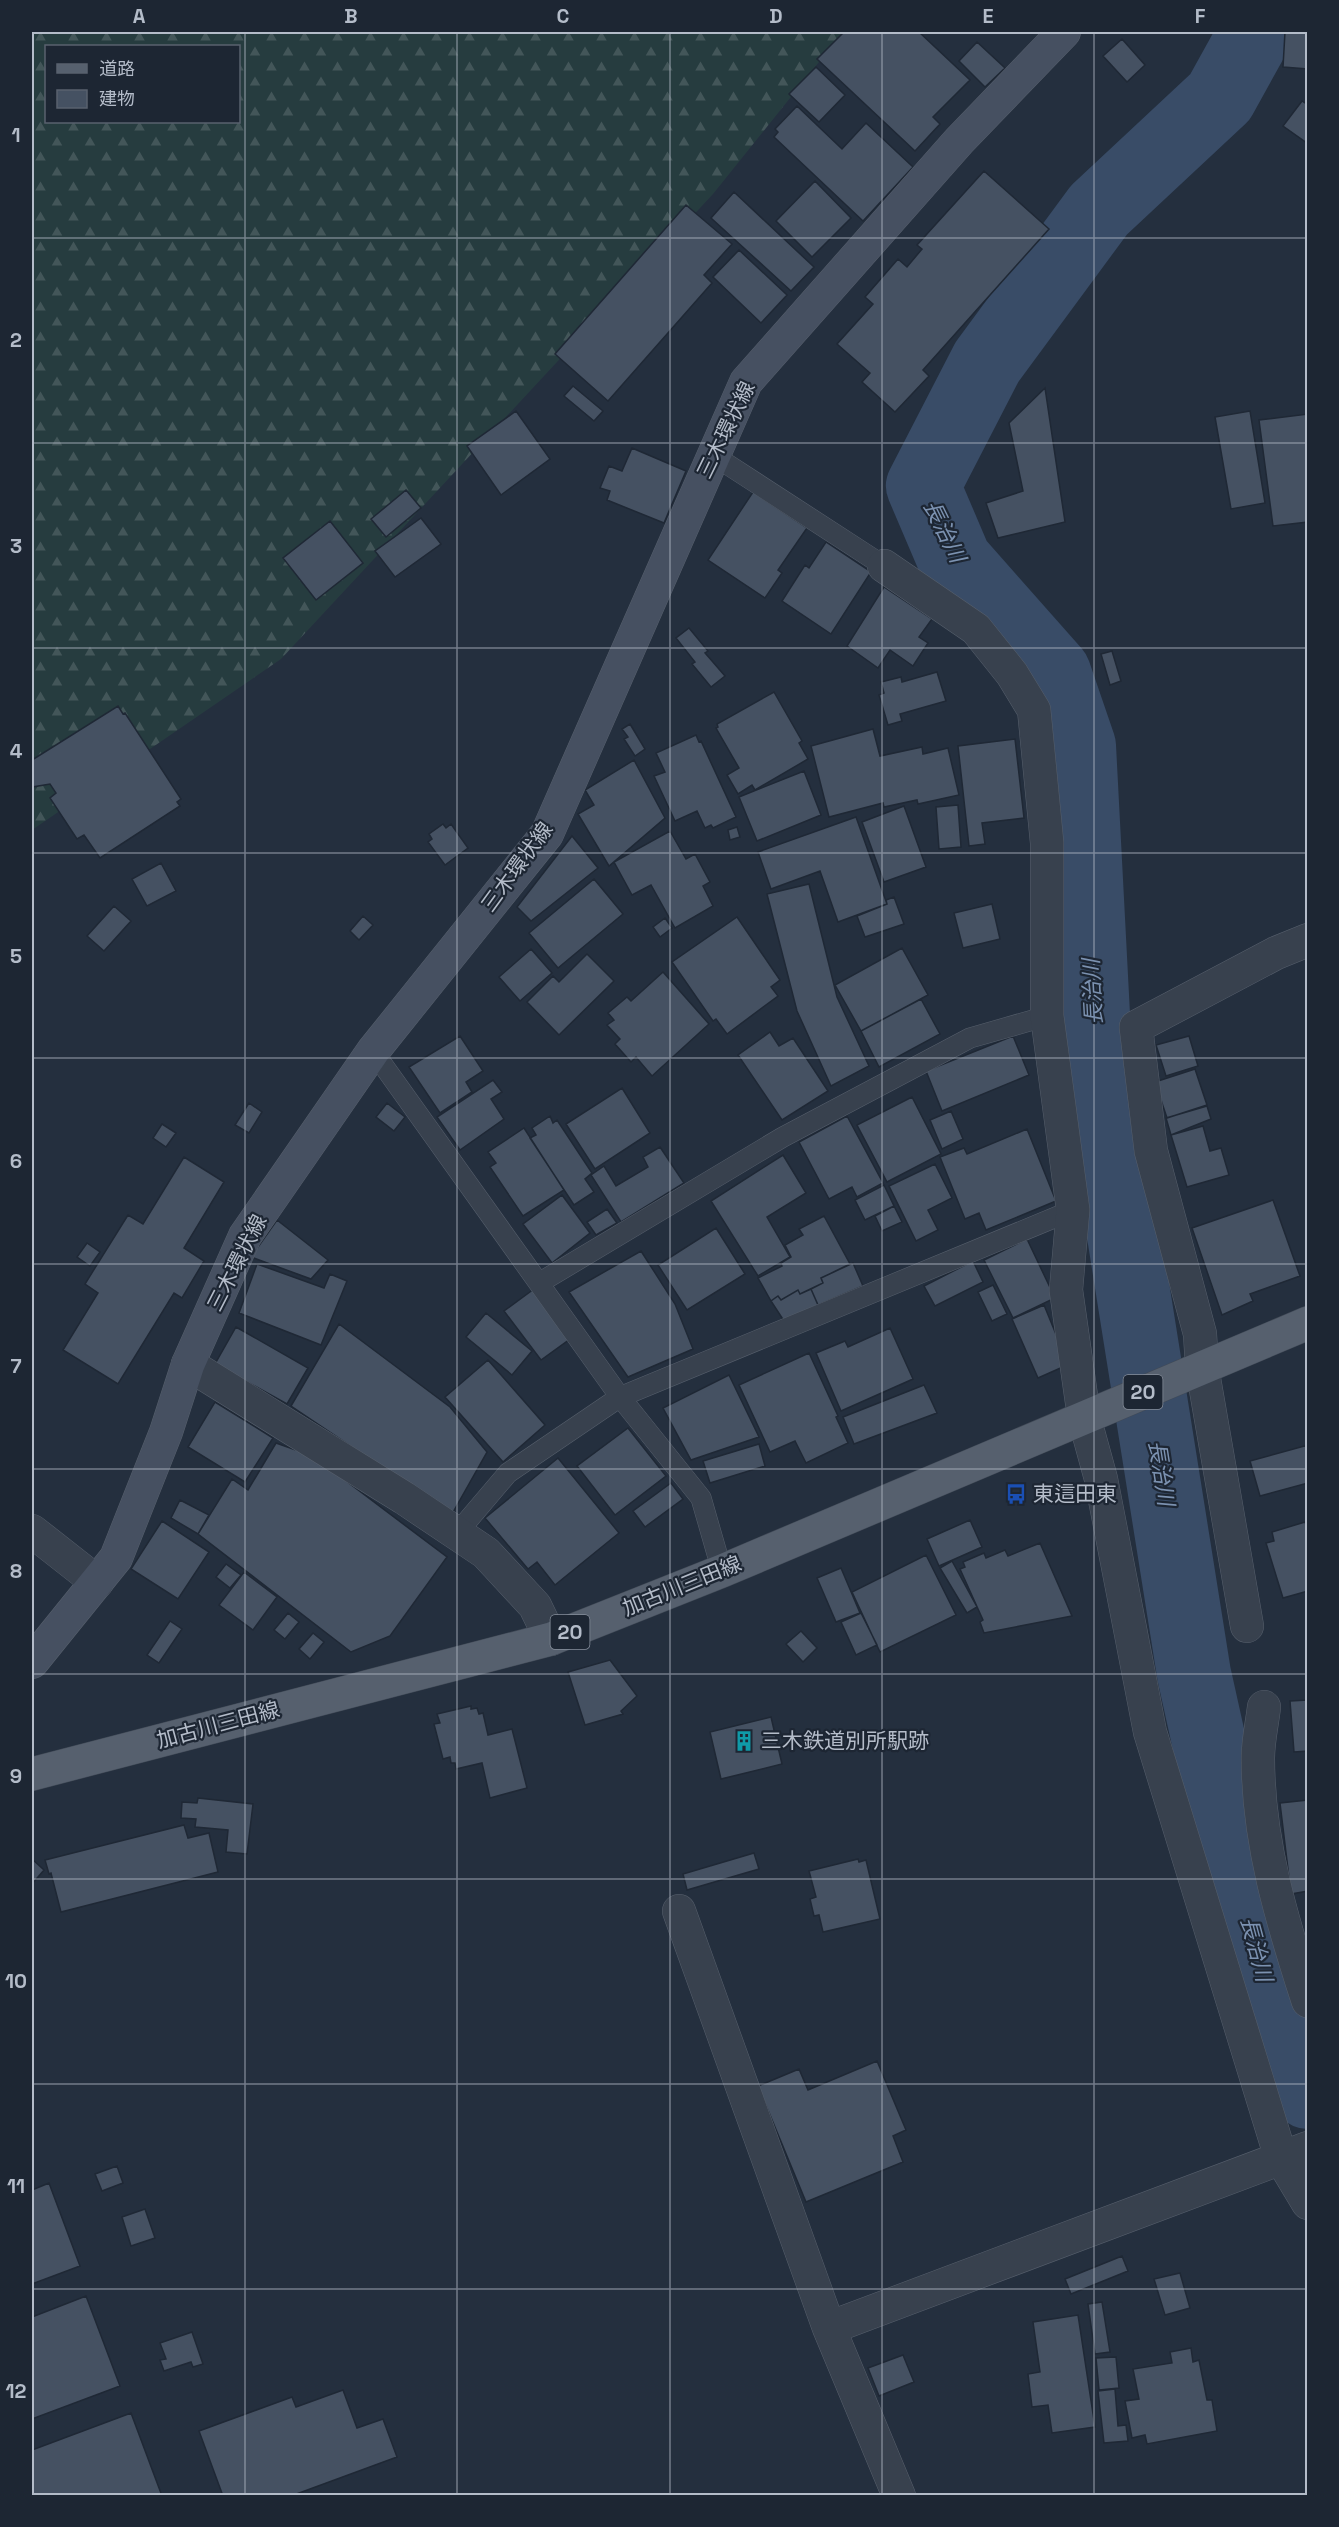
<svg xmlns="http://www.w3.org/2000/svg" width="1339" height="2527" viewBox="0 0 1339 2527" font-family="'Space Grotesk','Noto Sans JP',sans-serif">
  <defs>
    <pattern id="forest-firs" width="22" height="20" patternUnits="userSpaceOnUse" patternTransform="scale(1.5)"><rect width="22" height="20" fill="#263c3f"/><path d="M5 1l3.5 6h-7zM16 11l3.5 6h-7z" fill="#435659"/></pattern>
  </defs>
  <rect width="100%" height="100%" fill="#242f3e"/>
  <!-- forest -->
  <path fill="url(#forest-firs)" fill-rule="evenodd" d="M32,32H843L713,194L281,659L32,830ZM46,46H238V122H46Z"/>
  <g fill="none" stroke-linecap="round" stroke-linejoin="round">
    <!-- river -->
    <path stroke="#394c67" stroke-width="74" d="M1256,32L1220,97L1099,210L987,362L923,486L955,561L1054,673L1079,746L1095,1053L1194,1674L1259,1967L1308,2092"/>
  </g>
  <!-- building -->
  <path fill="#455162" stroke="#1f2835" stroke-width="1.5" d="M844,32H919L970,80L933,117L940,124L915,151L817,59Z
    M1285,32H1308V69L1283,67Z
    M1122,39L1145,65L1127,82L1103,56Z
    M977,42L1005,68L985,87L959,61Z
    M816,67L845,95L819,122L789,94Z
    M1302,101L1308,105L1307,143L1283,126Z
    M797,106L842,149L866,123L913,167L863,221L774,137L778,132L775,129Z
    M984,171L1049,229L923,370L929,376L895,412L862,382L870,373L837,344L873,304L865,297L898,259L907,267L922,249L917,245Z
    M815,181L851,218L812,257L776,221Z
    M734,192L814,267L791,291L711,218Z
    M686,205L732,244L704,275L712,283L608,401L555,354Z
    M739,250L787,295L761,323L713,277Z
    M573,386L603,411L594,421L564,396Z
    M1045,388L1065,522L998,538L986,503L1023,491L1009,423Z
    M516,411L550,459L501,495L467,446Z
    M1250,411L1265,503L1231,509L1215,417Z
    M1308,414V522L1273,526L1259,420Z
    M632,448L686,471L664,523L607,500L610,491L600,488L609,466L622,471Z
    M406,490L421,508L386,537L371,519Z
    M753,492L807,528L778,570L782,573L765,598L708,560Z
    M421,518L441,544L395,577L375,551Z
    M330,521L363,563L316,600L283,558Z
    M826,542L871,572L831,634L782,601L805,565L809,568Z
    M884,587L932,619L919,637L928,643L913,666L890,650L878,668L847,646Z
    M689,628L708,651L705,653L725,676L711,687L692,664L695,662L676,638Z
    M1112,651L1121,681L1110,685L1101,654Z
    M937,672L946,701L900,714L902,721L888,725L879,695L884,693L881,682L901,677L902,682Z
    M774,692L802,741L799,743L808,759L755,790L752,785L738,794L727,775L739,768L716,728L718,727L717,724Z
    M118,706L123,714L125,713L181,799L177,802L180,806L100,858L84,835L77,839L50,798L56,793L50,784L32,787V760Z
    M630,724L645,749L635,756L624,739L628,737L622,729Z
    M873,729L880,756L922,747L923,754L948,748L959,795L918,804L917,800L884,807L883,803L829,817L811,746Z
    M696,735L699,742L701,741L736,817L713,828L711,825L705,828L697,811L675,821L654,776L665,772L656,753Z
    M1015,739L1024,818L982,823L985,844L969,846L958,746Z
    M634,760L665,818L609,866L578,814L594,805L585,790Z
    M804,771L821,815L757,841L739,797Z
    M958,805L961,847L939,849L936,807Z
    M904,806L926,867L884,882L862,822Z
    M856,817L887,904L838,922L820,871L771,889L758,852Z
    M443,824L446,828L451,824L468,848L445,865L428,842L432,839L429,834Z
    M737,827L740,837L730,840L728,830Z
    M670,831L686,859L695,854L710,882L703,886L713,906L675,928L651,885L632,895L614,862Z
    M572,836L598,868L531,921L517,907Z
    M161,863L176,891L147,906L132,879Z
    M594,879L623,914L558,968L529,933Z
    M809,884L837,997L869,1066L831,1086L797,1011L767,894Z
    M894,897L904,924L865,937L857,916L887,904L886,900Z
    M992,904L1000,939L963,948L954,913Z
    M114,906L131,921L104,951L87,936Z
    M363,916L373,925L359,940L350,931Z
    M737,917L780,980L771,987L778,996L727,1034L716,1019L713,1021L672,962Z
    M665,918L672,928L660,937L653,927Z
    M902,948L928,995L861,1031L835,985Z
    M531,949L552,973L520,1001L499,977Z
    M587,954L614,981L559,1035L527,1002L553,976L559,982Z
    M663,972L709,1024L652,1076L636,1057L631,1062L615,1044L620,1039L607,1025L614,1020L608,1013L627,997L631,1001Z
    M921,999L940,1034L879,1067L861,1031Z
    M770,1032L779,1046L793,1038L828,1091L782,1120L738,1055Z
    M460,1036L483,1071L466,1082L472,1092L440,1113L409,1067Z
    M1013,1036L1029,1075L942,1111L926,1071Z
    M1189,1036L1198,1066L1166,1076L1156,1045Z
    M1195,1069L1207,1105L1167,1118L1155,1082Z
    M493,1080L502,1092L491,1099L504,1119L460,1150L437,1117Z
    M622,1088L650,1133L595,1169L566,1124Z
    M912,1097L941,1154L887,1182L857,1125Z
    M249,1103L262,1112L249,1133L235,1125Z
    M387,1103L405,1117L394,1131L376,1117Z
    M1207,1106L1211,1119L1171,1135L1166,1118Z
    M951,1111L963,1139L942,1149L930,1120Z
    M550,1116L553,1123L557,1120L592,1173L585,1179L594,1192L574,1205L530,1138L536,1135L532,1128Z
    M847,1116L883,1183L857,1197L852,1187L829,1199L799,1142Z
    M162,1124L176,1133L166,1147L153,1138Z
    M1203,1126L1210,1151L1221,1148L1229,1175L1187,1187L1171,1135Z
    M524,1128L564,1190L523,1216L490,1167L496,1163L488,1152Z
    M1027,1129L1056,1201L986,1230L979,1213L965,1219L940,1157L964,1148L967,1154Z
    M660,1147L684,1183L621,1222L591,1175L604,1166L616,1186L648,1167L643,1157Z
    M783,1155L806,1193L767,1217L790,1257L758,1276L711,1201Z
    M184,1157L224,1182L184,1248L204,1261L182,1298L174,1293L118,1384L63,1350L98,1293L85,1284L128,1215L143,1224Z
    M935,1164L952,1198L928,1210L938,1230L916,1241L889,1186Z
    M884,1185L894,1206L865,1220L855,1200Z
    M562,1195L590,1233L552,1263L523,1224Z
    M1273,1200L1300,1276L1250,1294L1253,1301L1222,1315L1192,1228Z
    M894,1206L902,1222L882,1231L875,1216Z
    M607,1209L617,1223L596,1235L587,1222Z
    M824,1216L850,1264L821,1278L823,1283L800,1294L798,1290L781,1300L778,1296L771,1301L758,1278L782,1266L781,1263L791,1257L785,1245L803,1235L799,1229Z
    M277,1220L328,1260L311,1279L251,1257Z
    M716,1228L745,1274L687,1310L658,1265Z
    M1027,1239L1055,1298L1013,1318L984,1260Z
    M87,1243L100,1252L90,1266L77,1257Z
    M641,1251L675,1304L693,1349L628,1377L569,1292Z
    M973,1261L983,1282L935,1306L924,1286Z
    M853,1263L863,1286L818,1305L811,1289L823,1283L821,1278Z
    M257,1264L324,1288L330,1274L347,1281L321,1345L239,1313Z
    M993,1285L1007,1314L992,1321L978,1292Z
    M534,1289L570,1339L541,1360L504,1311Z
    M811,1289L818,1305L784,1321L771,1301L778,1296L781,1300L798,1290L800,1294Z
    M1044,1305L1062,1349L1065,1366L1038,1378L1012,1319Z
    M486,1313L532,1351L512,1375L466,1337Z
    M339,1324L450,1407L487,1452L452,1514L291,1406Z
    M236,1327L308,1368L287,1404L215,1364Z
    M890,1328L913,1379L841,1411L816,1353L845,1341L848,1347Z
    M809,1353L838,1416L836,1417L848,1443L806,1463L795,1441L770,1452L739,1385Z
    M488,1360L545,1425L503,1462L445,1397Z
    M729,1375L759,1437L691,1460L663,1408Z
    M924,1385L937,1413L854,1444L843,1417Z
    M215,1402L273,1438L245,1482L188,1447Z
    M628,1428L666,1476L615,1515L577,1466Z
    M276,1443L313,1456L447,1557L390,1636L351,1652L198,1534L232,1479L248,1490Z
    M759,1444L765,1466L710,1483L703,1461Z
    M1308,1445V1483L1260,1496L1250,1461Z
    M558,1458L619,1533L555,1585L537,1562L528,1569L485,1518Z
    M671,1483L683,1499L645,1527L633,1511Z
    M180,1500L209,1515L198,1534L171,1518Z
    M970,1520L982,1547L939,1566L927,1539Z
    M162,1521L209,1552L178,1599L131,1569Z
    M1305,1522L1308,1531V1591L1283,1598L1266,1543L1274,1541L1272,1532Z
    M1040,1543L1072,1616L984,1633L980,1622L983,1620L960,1569L965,1567L963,1562L984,1553L986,1558L1005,1550L1008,1556Z
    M926,1555L956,1615L880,1652L852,1592Z
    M952,1561L977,1607L967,1613L940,1568Z
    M226,1564L241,1575L230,1588L216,1577Z
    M841,1568L860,1613L836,1622L817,1578Z
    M244,1572L277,1597L253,1630L219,1605Z
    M288,1613L299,1622L285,1639L274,1630Z
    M861,1613L877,1645L856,1655L841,1622Z
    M170,1621L182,1629L159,1663L147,1655Z
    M801,1631L817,1648L803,1662L786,1644Z
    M313,1633L324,1642L310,1659L299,1649Z
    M610,1660L637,1696L621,1711L623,1714L585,1725L568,1672Z
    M1308,1700V1751L1294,1752L1290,1701Z
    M471,1706V1709L477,1708L479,1714L483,1713L488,1735L512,1729L527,1788L490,1798L482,1763L456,1769L455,1763H451L450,1757L443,1759L434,1724L440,1723L437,1714Z
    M771,1717L782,1764L721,1779L710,1732Z
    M198,1798L253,1804L247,1854L226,1852L228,1830L195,1827L196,1819L181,1818L182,1802L197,1803Z
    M1308,1800V1891L1291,1894L1280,1803Z
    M184,1825L188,1838L209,1833L218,1872L61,1912L51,1873L49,1874L45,1860Z
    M754,1853L759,1869L687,1890L683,1874Z
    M32,1859L44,1870L32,1884Z
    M858,1859L859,1862L866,1860L880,1919L823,1932L819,1915L814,1916L810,1899L816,1897L809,1871Z
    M877,2061L906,2130L893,2136L903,2162L806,2202L758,2086L799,2069L808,2090Z
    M117,2166L123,2183L102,2191L95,2174Z
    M49,2183L80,2266L32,2284V2190Z
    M145,2209L155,2238L131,2246L122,2217Z
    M1122,2256L1128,2271L1071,2294L1065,2279Z
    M1180,2273L1190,2308L1165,2315L1154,2279Z
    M86,2296L120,2386L32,2419V2317Z
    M1102,2302L1110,2352L1095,2354L1088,2304Z
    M1078,2315L1095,2427L1052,2433L1048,2405L1032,2407L1028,2374L1040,2372L1033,2322Z
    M192,2332L203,2364L193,2367L191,2362L164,2371L160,2360L166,2359L160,2343Z
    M1191,2348L1193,2362L1199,2360L1207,2400H1212L1217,2431L1147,2444L1145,2435L1132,2438L1125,2401L1139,2399L1133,2369L1172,2363L1170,2352Z
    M903,2355L914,2382L879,2396L868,2368Z
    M1116,2357L1119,2388L1099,2390L1096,2358Z
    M1115,2389L1118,2426L1126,2425L1128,2441L1104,2443L1098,2391Z
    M343,2390L357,2428L383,2419L397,2457L291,2496H223L199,2431L292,2397L296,2407Z
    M131,2413L162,2496H32V2450Z"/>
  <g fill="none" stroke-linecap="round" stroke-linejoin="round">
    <!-- service casing -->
    <g stroke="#565f6c" stroke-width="21">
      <path id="service" d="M713,455L884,566
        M373,1051L620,1397L701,1498L722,1571
        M539,1283L783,1137L970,1038L1047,1016
        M457,1533L508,1473L620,1397L1073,1210"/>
    </g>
    <!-- minor casing -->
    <g stroke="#565f6c" stroke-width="34">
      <path id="minor" d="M884,566L976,629L1012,674L1034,710L1047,843V1016L1073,1210L1066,1290L1084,1417L1101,1479L1150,1732L1281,2158L1308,2203
        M188,1364L404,1498L486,1553L535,1606L551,1639
        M32,1531L97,1582
        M1247,1626L1202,1367L1200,1334L1151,1151L1136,1027L1276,953L1308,940
        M1264,1707C1262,1724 1258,1741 1258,1758C1258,1842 1282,1921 1308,2001
        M679,1911L829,2328L899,2496
        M829,2328L1308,2148"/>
    </g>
    <!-- secondary casing -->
    <g stroke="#565f6c" stroke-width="34">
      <path id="secondary" d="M32,1662L116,1558L166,1432L188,1364L245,1236L373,1051L547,834L746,382L959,141L1064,32"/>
    </g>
    <!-- primary casing -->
    <g stroke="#414a57" stroke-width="34">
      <path id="primary" d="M32,1774L551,1639L722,1571L1308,1323"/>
    </g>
    <!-- service -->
    <use href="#service" stroke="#38414e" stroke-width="20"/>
    <!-- minor -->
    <use href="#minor" stroke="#38414e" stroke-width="33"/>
    <!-- secondary -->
    <use href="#secondary" stroke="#465061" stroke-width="33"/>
    <!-- primary -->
    <use href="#primary" stroke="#56606e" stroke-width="33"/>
  </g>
  <!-- grid -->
  <path fill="none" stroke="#b4bcc9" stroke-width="1.5" stroke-opacity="0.55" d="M245,32V2496M457,32V2496M670,32V2496M882,32V2496M1094,32V2496M32,238H1308M32,443H1308M32,648H1308M32,853H1308M32,1058H1308M32,1264H1308M32,1469H1308M32,1674H1308M32,1879H1308M32,2084H1308M32,2289H1308"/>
  <!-- icons -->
  <defs>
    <g id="bus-bare" transform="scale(1.62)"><path d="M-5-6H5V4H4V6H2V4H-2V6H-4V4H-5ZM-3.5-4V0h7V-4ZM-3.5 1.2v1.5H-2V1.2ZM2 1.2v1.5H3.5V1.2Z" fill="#1a4fb4" stroke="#1d2633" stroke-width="2.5" paint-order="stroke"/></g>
    <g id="building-bare" transform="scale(1.62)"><path d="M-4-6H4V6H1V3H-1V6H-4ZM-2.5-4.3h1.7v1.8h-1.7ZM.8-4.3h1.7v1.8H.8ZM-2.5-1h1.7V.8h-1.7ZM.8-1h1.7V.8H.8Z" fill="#0f9aa8" stroke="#1d2633" stroke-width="2.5" paint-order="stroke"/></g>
  </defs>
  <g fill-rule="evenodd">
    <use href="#bus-bare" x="1016" y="1494"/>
    <use href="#building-bare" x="744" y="1741"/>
  </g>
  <g text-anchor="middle" stroke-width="4.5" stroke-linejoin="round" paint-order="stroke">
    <!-- shield labels -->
    <g fill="#1d2633" stroke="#878f9c" stroke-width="1.5">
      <rect x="1123.5" y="1375" width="39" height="34" rx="4.5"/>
      <rect x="550.5" y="1615" width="39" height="34" rx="4.5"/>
    </g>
    <g font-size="20" font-weight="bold" fill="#b4bcc9">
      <text x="1143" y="1399">20</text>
      <text x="570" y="1639">20</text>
    </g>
    <!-- street labels -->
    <g font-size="21" fill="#b4bcc9" stroke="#1d2633">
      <text transform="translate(726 430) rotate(-64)" y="7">三木環状線</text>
      <text transform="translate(517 867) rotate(-54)" y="7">三木環状線</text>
      <text transform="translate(237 1263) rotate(-63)" y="7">三木環状線</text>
      <text transform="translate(682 1586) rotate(-22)" y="7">加古川三田線</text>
      <text transform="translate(218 1725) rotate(-15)" y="7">加古川三田線</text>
    </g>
    <!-- poi labels -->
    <g font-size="21" fill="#b4bcc9" stroke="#1d2633" text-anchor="start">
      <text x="1033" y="1501">東這田東</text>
      <text x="761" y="1748">三木鉄道別所駅跡</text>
    </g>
    <!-- water labels -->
    <g font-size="22" font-style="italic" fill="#7c92b1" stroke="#1d2633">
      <text transform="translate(945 531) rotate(64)" y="8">長治川</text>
      <text transform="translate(1092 992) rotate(-93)" y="8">長治川</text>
      <text transform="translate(1162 1473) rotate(81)" y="8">長治川</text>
      <text transform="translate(1257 1949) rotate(75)" y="8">長治川</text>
    </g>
  </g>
  <!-- border -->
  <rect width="1339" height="2527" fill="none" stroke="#1d2633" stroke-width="66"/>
  <!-- legend -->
  <rect x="45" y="45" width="195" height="78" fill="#1d2633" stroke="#59626f" stroke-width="1.5"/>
  <rect x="57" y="64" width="30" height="9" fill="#56606e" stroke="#59626f" stroke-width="1.5"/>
  <text x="99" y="75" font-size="18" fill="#b4bcc9">道路</text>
  <rect x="57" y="90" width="30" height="18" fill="#455162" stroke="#59626f" stroke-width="1.5"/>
  <text x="99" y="105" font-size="18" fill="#b4bcc9">建物</text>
  <rect x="33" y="33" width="1273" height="2461" fill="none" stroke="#b4bcc9" stroke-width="2"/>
  <g font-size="20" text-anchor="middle" font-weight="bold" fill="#b4bcc9">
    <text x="139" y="23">A</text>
    <text x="351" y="23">B</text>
    <text x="563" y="23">C</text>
    <text x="776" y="23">D</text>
    <text x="988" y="23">E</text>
    <text x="1200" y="23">F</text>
    <text x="16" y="142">1</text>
    <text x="16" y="347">2</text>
    <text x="16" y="553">3</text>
    <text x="16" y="758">4</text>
    <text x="16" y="963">5</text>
    <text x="16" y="1168">6</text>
    <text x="16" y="1373">7</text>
    <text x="16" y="1578">8</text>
    <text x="16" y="1783">9</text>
    <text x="16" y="1988">10</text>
    <text x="16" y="2193">11</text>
    <text x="16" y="2398">12</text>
  </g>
</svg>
